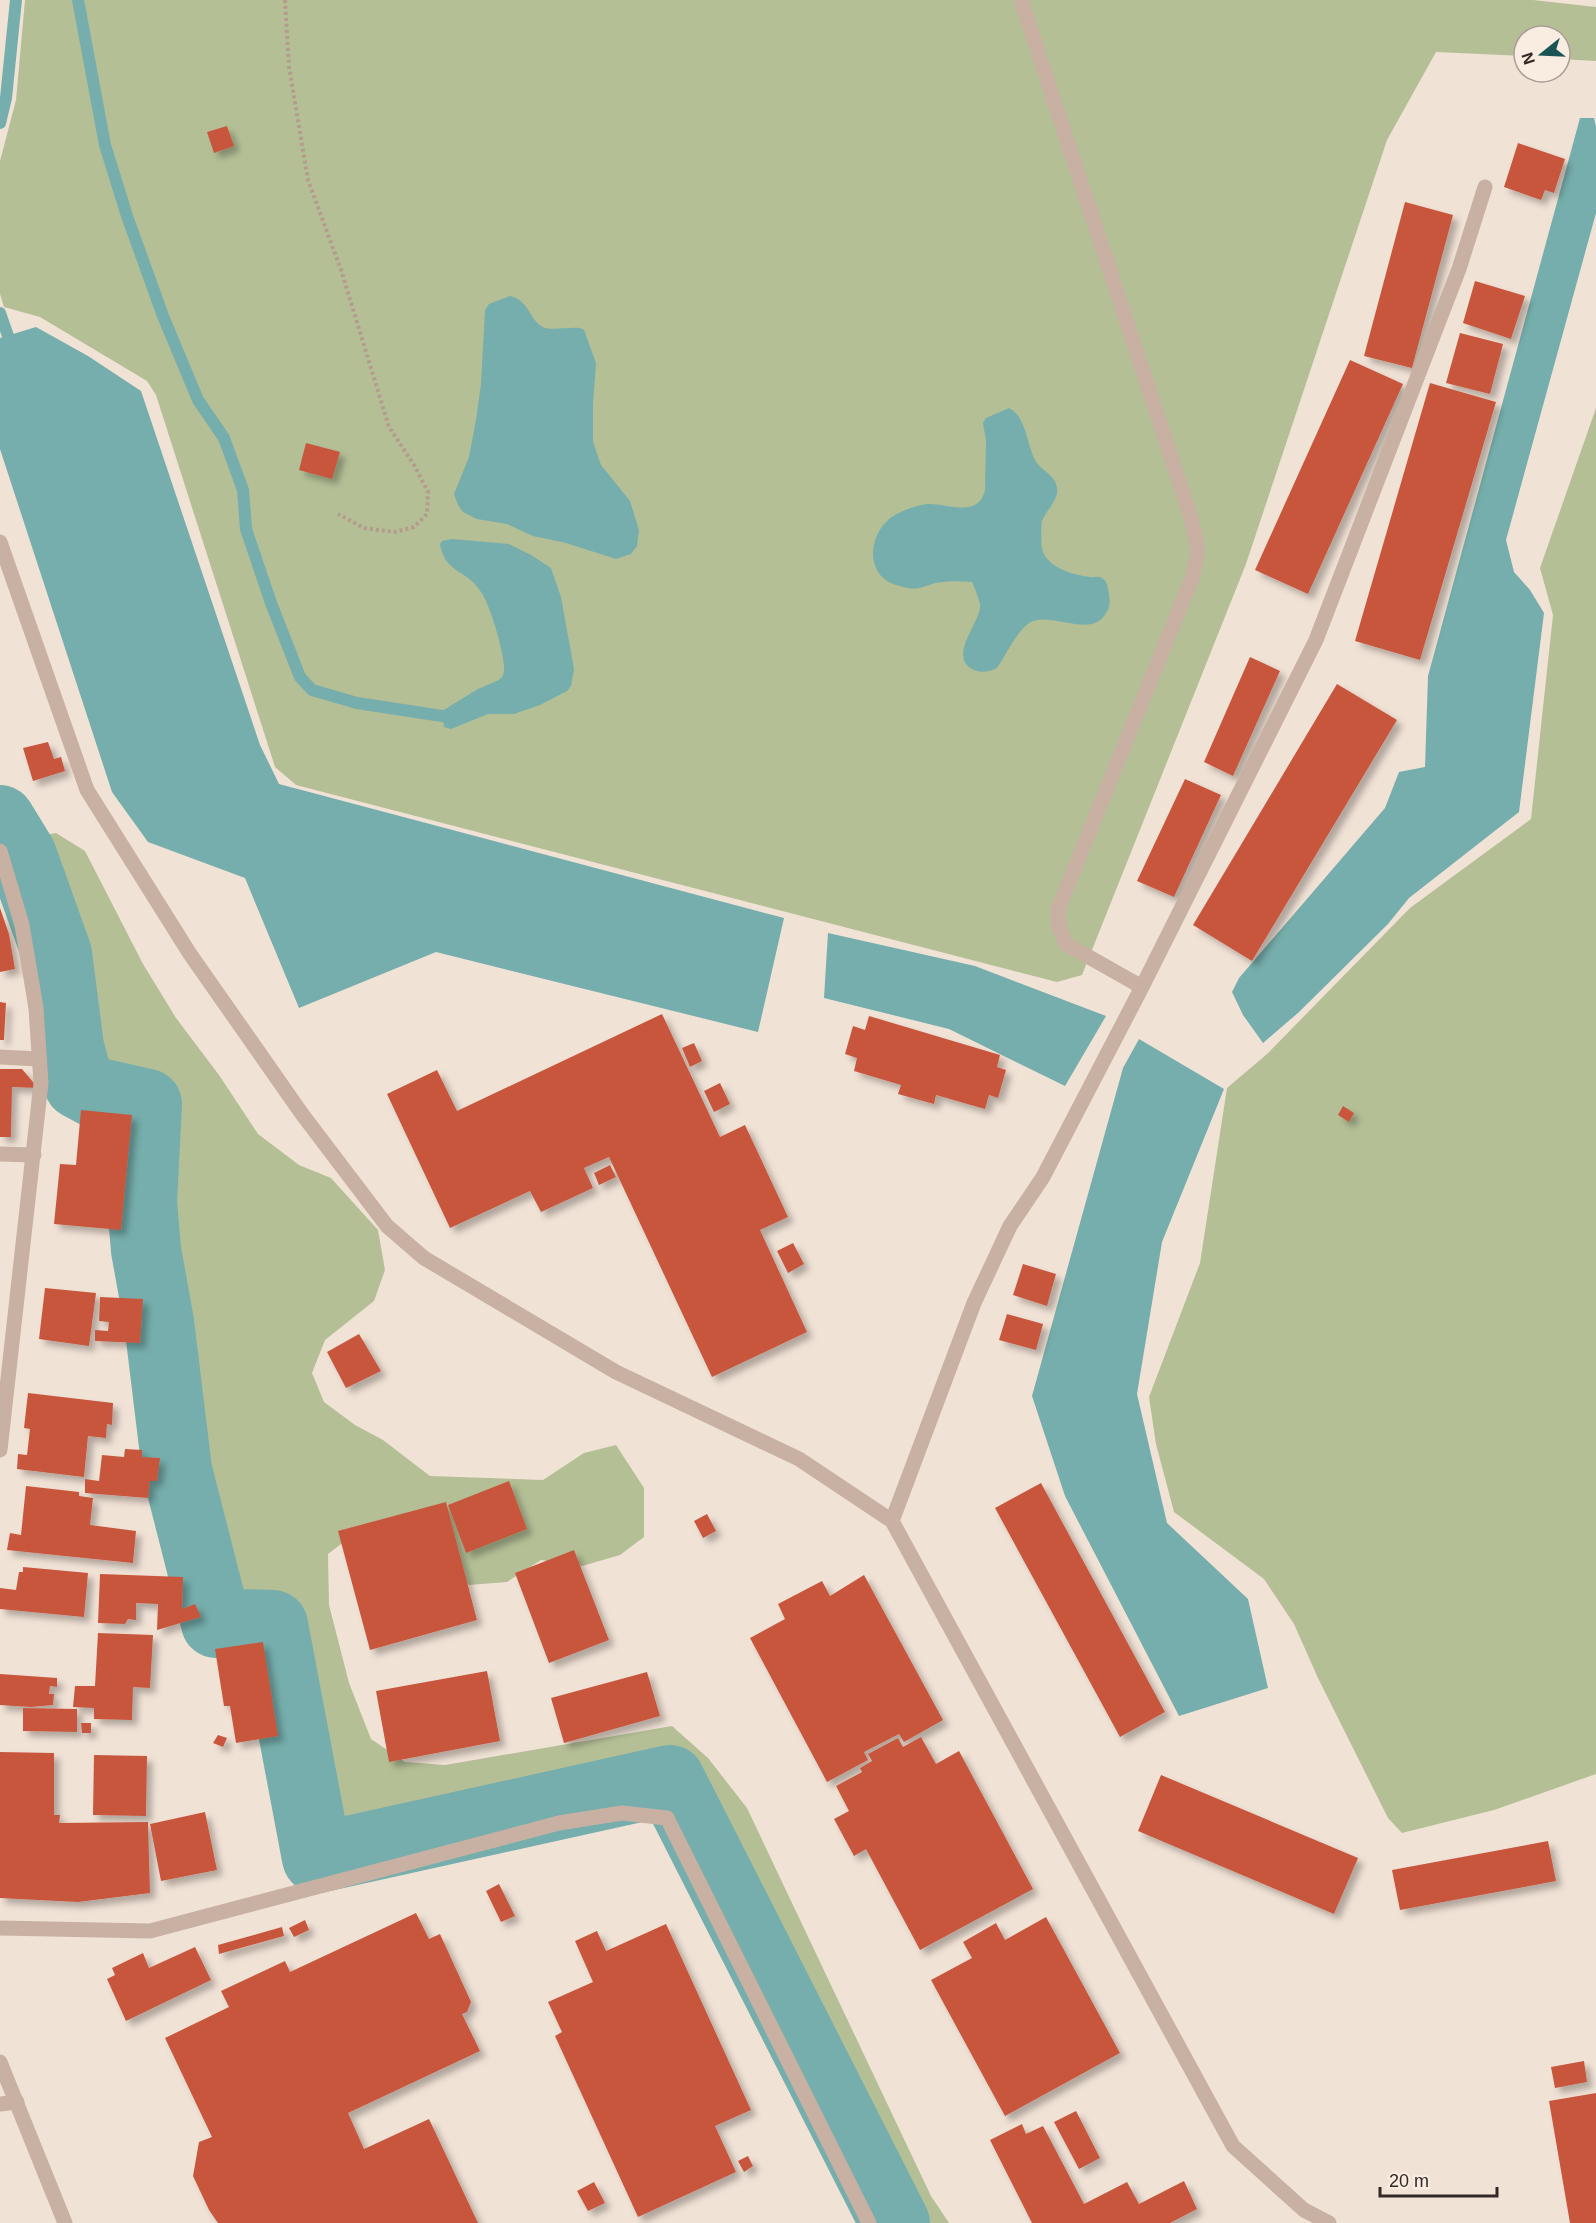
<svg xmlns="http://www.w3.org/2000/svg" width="1596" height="2223" viewBox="0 0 1596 2223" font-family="Arial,sans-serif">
  <defs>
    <filter id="shadow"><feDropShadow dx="5.5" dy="5.5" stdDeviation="3" flood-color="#0004"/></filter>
  </defs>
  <rect width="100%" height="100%" fill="#f1e2d6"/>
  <!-- green -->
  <path fill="#b4bf96" d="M25,0H1533L1596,7V61L1560,59V36H1524V56L1436,52L1387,140L1246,564L1082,975L1057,982L296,785L275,767L156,395L147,381L40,317L4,307L0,294V161L16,100Z
    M1596,408V1774L1494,1810L1402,1833L1388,1818L1318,1678L1294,1624L1264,1579L1174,1512L1156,1444L1149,1397L1200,1263L1227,1088L1267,1054L1410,908L1531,819L1553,615L1540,568Z
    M56,833L85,851L143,964L176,1018L219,1075L258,1134L299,1165L331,1178L378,1230L385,1270L374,1301L325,1340L312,1373L324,1402L355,1425L383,1440L430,1476L543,1480L584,1453L616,1445L644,1488V1537L620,1555L582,1566L541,1560L507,1582L469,1585L431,1556L350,1537L328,1554L329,1605L349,1683L371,1739L405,1762L445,1765L672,1726L708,1758L747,1808L931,2196L949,2223H906L893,2202L675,1773L324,1851L280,1617L223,1616L182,1420L164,1298L151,1156L156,1097L96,1083L88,1073L83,1054L73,997L67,947L36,853L40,836Z"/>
  <!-- water -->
  <path fill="#75aeac" d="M1580,118H1594L1596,127V213L1506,540L1514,572L1530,590L1544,613L1519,812L1409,898L1388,924L1299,1012L1263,1043L1243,1015L1232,992L1239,978L1385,808L1399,772L1425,767L1428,676Z
    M510,296C530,300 530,323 545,328C553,330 571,327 580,328L584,330L596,363L593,404V442L601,465L630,501L639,530L637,546L631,554L616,559L566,543L533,536L507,524L477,519L463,512L458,505L454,494L469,457L476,420L481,384L485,310L489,304Z
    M36,327L88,356L141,391L260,745L279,784L784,918L758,1032L436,952L299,1008L245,878L148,842L112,792L0,449V338Z
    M1009,408C1026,416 1027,445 1035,460C1041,471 1056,475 1057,488C1059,500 1046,510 1042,521C1041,524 1041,545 1042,548C1045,567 1073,575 1090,577C1095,578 1099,575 1103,579C1108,582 1108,590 1109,595C1110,602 1110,607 1106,613C1091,640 1050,610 1029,623C1017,631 1005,657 997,668C990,672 981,673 974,670C946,657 981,623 980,605C979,598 975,589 972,582C960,581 947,581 935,583C925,586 919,590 908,588C901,586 893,585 887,581C863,565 873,527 895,515C903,510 920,504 930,504C948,504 979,518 985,490L986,441L983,423L986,418Z
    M452,539L509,544L531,555L551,568L561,597L574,669L571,686L567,691L540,705L514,714H488L451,729L444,727L442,711L478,689L499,680C502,677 503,676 504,672C506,658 490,604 481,592C467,569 445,574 440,544L442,541Z
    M828,933L975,966L1106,1016L1065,1086L949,1029L824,998Z
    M1139,1039L1224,1089L1162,1242L1137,1394L1167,1523L1248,1599L1268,1688L1179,1716L1065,1496L1032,1396L1123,1068Z"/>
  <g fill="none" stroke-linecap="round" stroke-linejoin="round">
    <!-- stream -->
    <path stroke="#75aeac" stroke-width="12" d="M78,0L105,145L127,216L163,316L198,400L224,438L243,490L246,529L271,603L300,677L312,690L357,703L442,716
      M0,123L6,98L16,0
      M0,313L8,336"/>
    <!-- river -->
    <path stroke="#75aeac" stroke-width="70" d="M0,820L22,856L57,954L69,1047L79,1084L94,1092L147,1104L142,1202L146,1250L159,1322L177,1470L216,1623L273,1625L317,1858L670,1780L895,2223"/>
  </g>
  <!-- building -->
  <path fill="#c7573e" filter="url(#shadow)" d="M227,126L234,146L214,153L207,132Z
    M1518,143L1565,159L1554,193L1545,190L1541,200L1504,187Z
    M1405,202L1453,215L1412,368L1364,356Z
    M1475,281L1525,296L1511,339L1463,323Z
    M1460,333L1503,344L1490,394L1446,383Z
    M1350,360L1403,384L1308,594L1255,570Z
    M1430,383L1496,402L1420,660L1355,641Z
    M306,443L340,452L332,479L299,470Z
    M1250,657L1280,671L1233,776L1204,762Z
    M1337,684L1397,720L1252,961L1193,925Z
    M48,742L54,759L61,757L65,771L33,781L23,748Z
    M1185,779L1221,795L1174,897L1137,881Z
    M0,908L9,934L15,969L0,972Z
    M0,1002L6,1003L4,1040H0Z
    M662,1014L720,1137L745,1125L788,1217L760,1230L807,1332L712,1377L609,1157L584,1168L593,1188L541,1212L530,1191L450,1228L387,1094L437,1070L457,1111Z
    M869,1016L1000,1055L997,1067L1006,1070L998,1098L989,1095L985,1109L936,1095L934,1104L898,1094L901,1085L854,1071L857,1058L845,1054L853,1026L865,1030Z
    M694,1043L702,1061L690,1067L682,1048Z
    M0,1069H22L38,1088L12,1087L11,1137H0Z
    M720,1083L730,1104L714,1112L704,1091Z
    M1343,1106L1354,1113L1349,1122L1338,1115Z
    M81,1110L132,1115L121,1230L54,1224L60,1164L76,1165Z
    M610,1165L616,1177L599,1185L594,1173Z
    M793,1243L804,1264L788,1273L777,1251Z
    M1023,1264L1056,1274L1047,1306L1013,1295Z
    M45,1288L96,1293L89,1346L39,1339Z
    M100,1297L143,1299L140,1343L95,1341V1330L108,1331L109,1322L99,1321Z
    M1007,1314L1043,1324L1036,1350L999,1340Z
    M359,1334L381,1371L346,1388L327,1352Z
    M28,1393L113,1403L112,1425L107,1424L106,1438L88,1436L84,1477L17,1469L18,1454L27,1455L30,1429L24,1428Z
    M125,1449L142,1450V1457L160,1458L157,1481H150L148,1498L85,1493V1479L99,1481L102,1455L124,1457Z
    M509,1481L527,1529L466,1553L448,1505Z
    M1041,1483L1165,1712L1120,1737L995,1508Z
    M26,1486L79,1492V1496L93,1498L90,1525L136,1531L133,1563L7,1550L10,1533L21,1535Z
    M446,1502L477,1620L370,1650L338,1531Z
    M707,1514L716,1531L703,1538L694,1521Z
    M574,1550L609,1640L549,1663L515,1573Z
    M23,1567L88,1573L84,1617L0,1609V1588L16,1590L19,1572H23Z
    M100,1574L183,1577L182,1609L195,1604L201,1617L157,1630L158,1604L136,1603V1620L128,1619L125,1624L98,1623Z
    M864,1575L943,1720L904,1742L899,1734L864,1752L868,1760L827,1782L750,1638L785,1619L778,1604L822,1581L830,1596Z
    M98,1633L153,1635L150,1688L133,1687L132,1720L94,1719V1708L73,1707L75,1686H95Z
    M263,1642L278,1736L236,1743L230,1706H224L215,1649Z
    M487,1671L500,1741L389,1762L376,1691Z
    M647,1672L660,1716L564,1743L551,1698Z
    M0,1674L57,1678V1687L50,1686L49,1694H54L53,1705L31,1707L0,1705Z
    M23,1708L77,1709V1732L23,1731Z
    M81,1723H91V1733H82Z
    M218,1735L227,1738L223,1747L213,1743Z
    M921,1737L936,1764L959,1751L1033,1889L920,1950L866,1849L854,1856L834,1819L849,1811L836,1786L862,1772L860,1768L872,1761L868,1754L898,1738L903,1747Z
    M0,1752L54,1753V1815H60L59,1823L148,1822L150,1893L78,1902L0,1898Z
    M94,1755L147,1756L146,1816L93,1815Z
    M1161,1775L1358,1858L1334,1914L1138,1831Z
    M205,1812L217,1870L161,1881L150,1824Z
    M1548,1841L1556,1881L1400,1910L1392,1870Z
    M499,1884L515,1916L501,1922L486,1891Z
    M416,1913L429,1939L440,1934L471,2002L467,2012L462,2014L480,2051L348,2113L364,2149L429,2119L478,2223H218L209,2210L193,2176L199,2142L212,2137L165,2038L229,2007L221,1991L285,1961L290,1972Z
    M1046,1917L1120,2053L1005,2116L931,1980L972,1958L963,1942L996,1923L1005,1940Z
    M305,1920L309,1930L294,1937L289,1928Z
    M666,1924L751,2110L715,2126L736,2172L638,2217L555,2036L562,2032L548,2002L593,1982L575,1941L597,1931L606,1951Z
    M282,1927L284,1936L219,1954L218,1945Z
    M195,1947L211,1980L126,2021L107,1979L115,1975L112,1968L143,1953L149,1968Z
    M1584,2061L1587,2082L1555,2088L1551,2067Z
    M1596,2093V2223H1570L1549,2101Z
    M1076,2111L1100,2158L1079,2169L1054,2122Z
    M1022,2124L1026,2134L1043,2126L1084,2204L1127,2182L1139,2204L1184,2181L1197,2209L1170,2223H1032L990,2140Z
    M748,2156L753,2166L744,2172L738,2161Z
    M594,2182L605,2203L588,2211L577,2191Z"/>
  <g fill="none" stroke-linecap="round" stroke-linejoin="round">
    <!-- path -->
    <path stroke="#b49b8d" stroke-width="4" stroke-dasharray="3 3" stroke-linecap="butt" d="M285,0L289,67L308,180L341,270L389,427L414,465L428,492L427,514L414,527L395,532L364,528L338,514"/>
    <!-- service -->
    <path stroke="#c8b1a2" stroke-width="15" d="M1021,0L1191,518L1198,551L1192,578L1058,909L1059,927L1066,944L1142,987
      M0,542L87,790L190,954L302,1114L387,1226L424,1258L616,1372L799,1459L892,1521L1233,2146L1304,2210L1329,2223
      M892,1521L974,1303L1010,1226L1043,1177L1142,987L1316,640L1459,269L1485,187"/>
    <!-- minor -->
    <path stroke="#c8b1a2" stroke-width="15" d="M0,851L22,925L36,1008L41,1083L0,1450
      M0,1057L39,1059
      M0,1154L34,1155
      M0,1928L150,1931L559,1823L622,1813L667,1818L869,2223
      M0,2104L17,2102"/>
    <!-- tertiary -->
    <path stroke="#c8b1a2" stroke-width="15" d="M0,2062L65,2223"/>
  </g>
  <!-- north arrow -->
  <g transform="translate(1542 54) rotate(252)"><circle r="28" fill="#f9ede2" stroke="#aa9e96" stroke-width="1.5"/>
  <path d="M0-4.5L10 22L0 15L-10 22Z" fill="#1a5454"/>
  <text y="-9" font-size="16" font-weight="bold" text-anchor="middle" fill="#332825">N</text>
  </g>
  <!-- scale -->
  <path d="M1380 2187v9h117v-9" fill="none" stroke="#332825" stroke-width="3"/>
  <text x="1389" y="2187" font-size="18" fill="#332825" stroke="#f9ede2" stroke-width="4.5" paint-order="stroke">20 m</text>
</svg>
